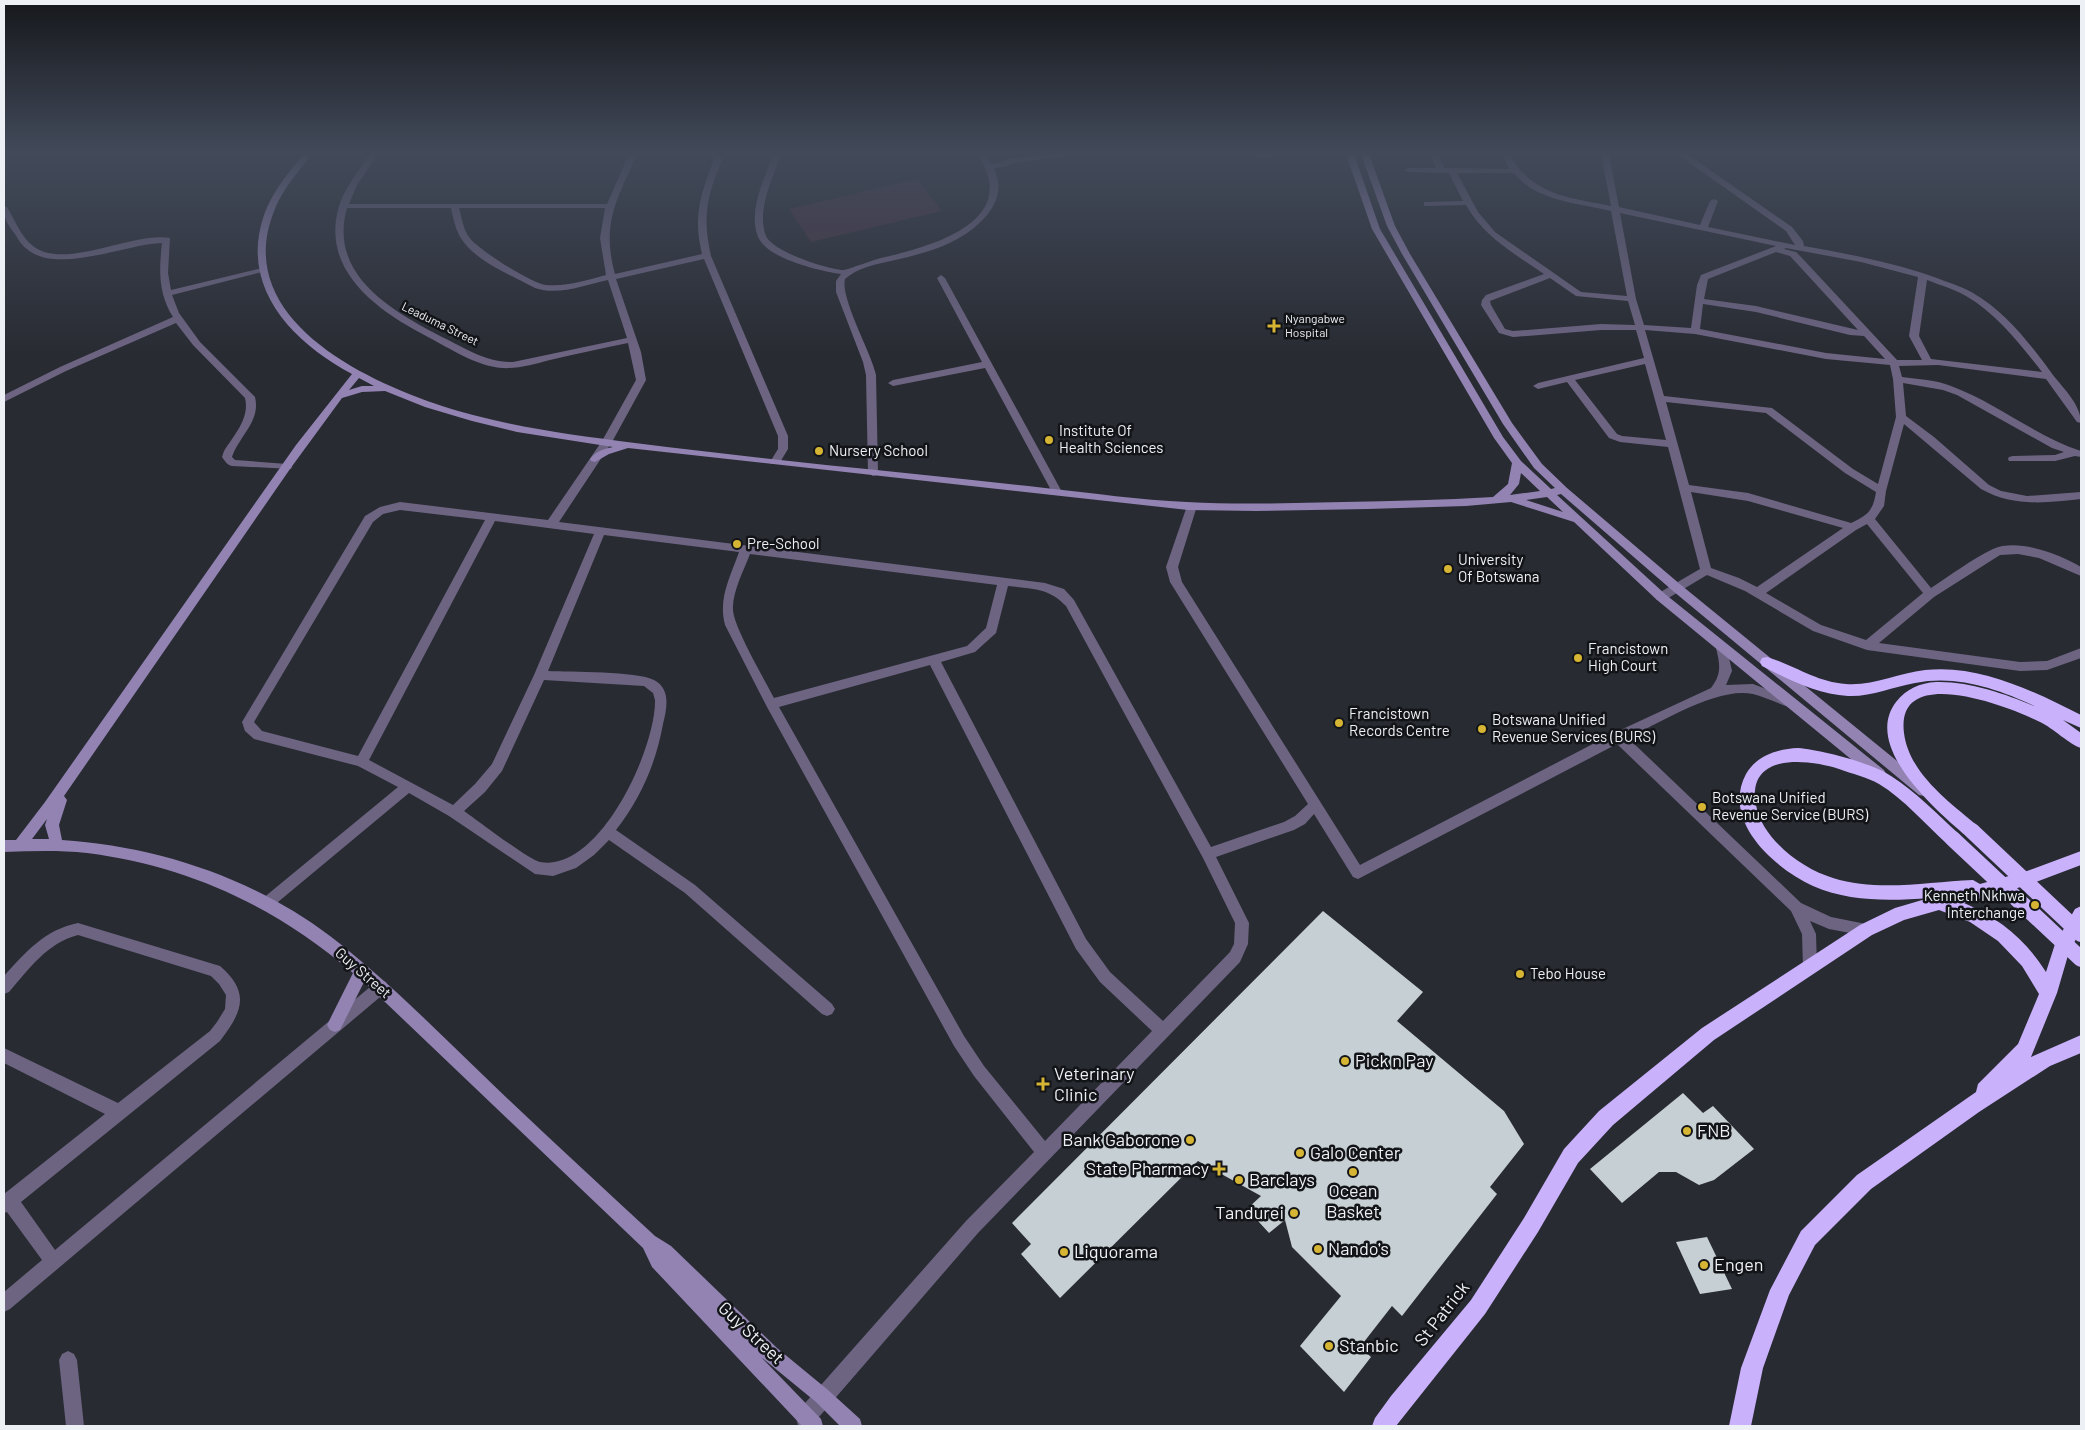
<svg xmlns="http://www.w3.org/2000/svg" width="2085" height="1430" viewBox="0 0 2085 1430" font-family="Barlow,sans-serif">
  <rect width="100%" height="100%" fill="#282b32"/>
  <!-- green -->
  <path fill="#453241" d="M917,179L942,211L811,242L789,209Z"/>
  <!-- building -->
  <path fill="#c6cfd4" d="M1323,911L1423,992L1397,1021L1504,1111L1524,1144L1490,1187L1497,1194L1402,1316L1392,1306L1360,1347L1371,1357L1344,1392L1300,1346L1341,1296L1292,1247L1285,1220L1269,1233L1247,1209L1261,1196L1198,1161L1060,1298L1021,1254L1031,1244L1012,1223Z
    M1683,1093L1703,1113L1713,1106L1754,1149L1714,1180L1699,1185L1676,1172H1659L1622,1203L1590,1169Z
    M1707,1237L1732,1289L1700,1294L1676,1242Z"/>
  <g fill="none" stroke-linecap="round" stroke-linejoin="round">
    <!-- street -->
    <path fill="#6d6482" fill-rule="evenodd" d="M370,154H378L357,185L349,204H607L629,154H637C617,200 601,223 615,274L702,254C693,217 700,195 714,160L711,154H719L722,160C707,196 702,217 711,256L788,436V449L779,464H771L770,462L778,449V436L704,259L616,279L641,352L646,380L612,442L559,522L1045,583L1064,589L1074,600L1211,847L1284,822L1295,816L1308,804L1170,582L1166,567L1187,506L1188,503H1196L1197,506L1178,567L1182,582L1360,865L1614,733L1711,688C1722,674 1720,664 1716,648L1718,645H1726L1732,671L1726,685L1753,684L1793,699L1795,702L1793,705L1789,707C1777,703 1765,697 1753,694C1718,686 1659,723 1628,738L1801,903L1831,917L1871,925L1873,930L1871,935L1866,936L1829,929L1810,921L1816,934L1817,967L1815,972L1810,974L1805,972L1803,967L1802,934L1791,911L1617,744L1358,879L1353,877L1314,814L1305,824L1294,830L1216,857L1249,923L1248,944L1240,962L978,1233L812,1425L807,1426L798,1425L796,1418L798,1411L966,1221L1034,1152L974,1076L954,1046L767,707L725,625C718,598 730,578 739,552L604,535L548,671C570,672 637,671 654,680C671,689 667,708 663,724C656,763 641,798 616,830L695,885L832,1004L835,1009L832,1014L827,1016L822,1014L685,893L609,840L594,855L576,868L553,876L535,874L449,816L409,793L272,907L267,909L262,907L260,903L262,899L398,787L358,766L254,739L245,731L242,722L365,516L380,507L400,502L548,520L602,441L636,380L628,343C602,348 576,354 550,360C535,364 518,369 502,368C476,366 451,349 428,337C378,311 320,271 339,206C345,187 359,171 370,154ZM347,208H451C453,217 455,227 459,235C473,261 510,274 535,288C558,296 585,285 608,280L627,338L513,362C487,363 465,348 442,337C392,311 328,275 347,208ZM459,208H605L600,238L606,275C587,280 566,287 546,285C532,284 477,249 469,237C463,229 462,218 459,208ZM400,510L485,520L358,756L262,731L254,722L373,522L383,514ZM495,521L594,534L534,675L492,764L475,784L453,805L369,760ZM750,554L997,585L986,628L967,646L774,698C765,680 734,628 733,610C732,592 744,570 750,554ZM1008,586C1032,589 1048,587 1066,606L1203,858L1235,923L1234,944L1230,952L1163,1021L1110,972L1086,939L941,662L975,652L996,633ZM930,665L1076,949L1100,982L1152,1031L1045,1141L984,1066L964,1036L779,707ZM544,680L644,686L653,693L655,700C656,749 599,873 540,862C529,860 477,820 464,811L485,792L502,771Z
      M773,154H781C773,178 756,211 766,236C772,251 828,270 844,270C849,269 873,260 881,258C929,247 1024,222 977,154H985L991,164C1000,163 1007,159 1015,158C1035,156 1055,154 1076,154L1014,163L1003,167L994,168C1002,185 999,200 987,215C963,243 930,252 895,260C878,264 858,267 845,279C840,298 871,352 876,375L878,473L877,475L873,476L868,473L866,375L863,362L836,292V281L841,274C820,271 775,260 762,243C756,236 754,224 755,214C756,194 767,173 773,154Z
      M1246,154H1273V156L1269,158Z
      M1430,154H1438L1444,168L1510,169L1501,154H1509C1533,196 1569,197 1611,206L1601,154H1609L1619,207L1700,225L1710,201L1714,199L1718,201L1708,227L1795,245L1786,231L1677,154H1687L1792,227L1803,241L1804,246C1848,254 1892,262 1934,277C1947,282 1961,286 1973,293C2006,312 2031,345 2053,375C2064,389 2081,405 2081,423L2077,422L2046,379L1938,365L1899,366L1902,377C1918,379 1936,380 1951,386C1997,403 2035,436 2081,451V457L2075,456L2055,461H2009L2008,459L2009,457L2013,456L2055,455L2064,452L2052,448L1957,395L1943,390L1903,383L1906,416L1934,437L1989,485L2001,491L2027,496L2081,492V499C2046,503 2013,507 1981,489L1904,424L1886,491L1884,506L1875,519L1931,588C1951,575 1972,559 1993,549C2018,538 2060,554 2081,567V576L2039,558L2018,554L2000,555L1934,597L1879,643L2020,662L2047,661L2081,648V658L2047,670L2020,671L1867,650L1813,631L1745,591L1707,575L1665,600H1657L1655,597L1657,594L1700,569L1668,447L1620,442L1609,438L1567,382L1538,389L1533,386L1538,383L1644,358L1636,330H1601L1513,337L1499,333L1481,305L1482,300L1486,295L1544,274C1515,254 1484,237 1466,205L1424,206V202H1427L1463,201L1449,173L1408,172L1404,170L1408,168H1436ZM1457,173H1514C1537,202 1578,203 1611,211L1627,296L1581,292L1495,232L1478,212ZM1620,213L1776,246L1701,275L1697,285L1691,328L1644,325L1636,299ZM1786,248L1861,262L1918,277L1909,336L1922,360H1897L1802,258L1796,252L1784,249ZM1776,252L1790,256L1858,330L1756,306L1704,299L1708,279ZM1550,278L1576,296L1628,301L1635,325L1601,324L1513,331L1505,329L1491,305L1490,301ZM1927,280C1940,285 1954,289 1966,296C1997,314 2020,344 2042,372L1931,359L1919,336ZM1703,304L1756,312L1850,335L1864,336L1885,359L1826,353L1700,329ZM1645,330L1695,334L1826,359L1890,365L1893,379L1896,417L1878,484L1853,469L1772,408L1664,396ZM1645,364L1666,440L1622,436L1617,434L1575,380ZM1666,402L1766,413L1845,473L1876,492C1873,511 1868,515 1851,523L1748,493L1689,485ZM1691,492L1748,501L1843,528L1757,587L1739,578L1711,568ZM1867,524L1923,593L1866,640L1821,625L1766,593L1856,530Z
      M4,207H7C15,220 21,237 33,246C64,271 133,231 170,238L168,273L171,290L266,267V271L172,295L179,313L200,342L255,397C261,421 239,436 232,457L235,460L287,464L291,465L292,467L291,469L232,466C227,465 225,461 222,457L224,451C234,435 250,418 245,398L193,345L176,323L66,371L4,402V395L60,367L173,317C158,293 159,270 162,243C126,244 57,275 27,249C22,246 18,239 15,234C8,225 3,217 4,207Z
      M941,275L945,278L1062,492L1061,495H1053L1052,492L985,368L893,386L888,383L893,380L982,362L937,278Z
      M78,923L220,966C251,993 242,1012 220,1041L21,1202L55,1250L376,982L381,980L386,982L388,987L386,992L10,1309L4,1312V1292L42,1260L7,1212L4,1213V1194L105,1114L4,1063V1048L118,1103L210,1031L217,1022L225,1009L226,995L219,984L211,976L78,935C47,943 29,969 9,992L4,994V976C26,952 44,930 78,923Z
      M68,1351L74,1354L77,1360L84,1426H66L59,1360L62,1354Z"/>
    <!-- secondary -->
    <path fill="#9283b3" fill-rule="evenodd" d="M304,154H312C297,173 281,191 273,214C230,328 389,393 473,415C526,429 581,436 635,443C698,451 762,458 826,465C899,472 972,480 1045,488C1092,493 1140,500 1187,502C1239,505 1291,503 1344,502C1393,501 1443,500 1493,497L1508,484L1512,463L1494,438L1372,229L1346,154H1354L1380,229L1503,437L1521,461L1551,489L1555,488L1534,468L1503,424L1402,254L1387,226L1361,154H1369L1395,226L1410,254L1512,423L1542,464L1567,488L1681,585L1929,787L1931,791L1929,795L1924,796L1919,795L1673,591L1561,494L1557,495L1665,594L1884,770L1886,774L1884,778L1879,779L1874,778L1657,600L1574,522L1511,502L1466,506L1368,509L1256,511L1188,510L628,448L609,454L595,462L591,461L590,459C596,451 604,449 613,447L517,432L472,421L425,407L385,391L362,392L342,398L290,469L64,796L67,800L59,825L62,840C156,846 254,878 330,936C385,978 434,1028 484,1076C540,1130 598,1183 655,1236L671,1246L777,1348L828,1390L860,1419L862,1426H840L816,1402L761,1357L821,1419L823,1426H802L652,1267L643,1248L364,982L340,1030L335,1032L330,1030L327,1025L353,973C276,907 189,866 87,853C59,850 32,851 4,852V840H16L45,802L296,445L352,374C292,342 239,287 264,215C272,192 288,173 304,154ZM359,378L374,386H362L349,390ZM1521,473L1540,491L1510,495L1519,484ZM1547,497L1563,512L1526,500ZM47,819L45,825L49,839H32Z"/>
    <!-- highway -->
    <path fill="#c9b1fb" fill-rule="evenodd" d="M1767,657C1794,665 1816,682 1846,684C1873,686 1898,673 1925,670C1980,664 2033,691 2081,715V728L2063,720L2081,733V748C2070,745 2053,728 2040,722C2010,707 1895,662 1904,733C1909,773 1949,802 1978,826L1980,831L1978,836L1972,838L1966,836C1936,810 1862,747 1896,702C1906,689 1920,683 1936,682C1971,681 2008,695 2039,708C2001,690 1958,674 1915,683C1892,687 1871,697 1848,696C1817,694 1788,679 1762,666L1760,662L1762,658Z
      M1798,748C1822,750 1872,763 1891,776C1916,792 1937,814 1959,834L1961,839L1959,844L1953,846L1947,844C1925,824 1904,799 1879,784C1867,777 1852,774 1839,769C1808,759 1746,752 1756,805C1762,839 1802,869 1833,878C1878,892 1927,882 1973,880L1980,884L2027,871L2081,851V865L2028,885L1964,903C1999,918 2025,939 2046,972L2055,944L2075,909L2081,906V930L2069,952L2057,993L2031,1057L2081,1035V1053L2050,1066L1979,1112L1871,1189L1815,1245L1789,1295L1763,1368L1751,1426H1729L1741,1368L1770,1290L1801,1231L1857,1175L1976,1092L1978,1084L2018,1044L2039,994L2022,966L1998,941L1970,922L1939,910L1904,920L1872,935L1714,1040L1613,1125L1578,1163L1538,1232L1485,1314L1396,1426H1372L1375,1418L1391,1396L1471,1300L1524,1218L1564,1149L1599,1111L1702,1028L1860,925L1895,908L1929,898C1890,901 1850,902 1813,886C1774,868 1721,821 1746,774C1757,755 1778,749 1798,748Z"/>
    <!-- highway-bridge -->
    <path stroke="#c9b1fb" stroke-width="16" d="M1972,831L2081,934
      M1953,839L2081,959"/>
  </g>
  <!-- sky -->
  <linearGradient id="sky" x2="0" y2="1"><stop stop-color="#16181c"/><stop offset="0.43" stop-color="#424a5a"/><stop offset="1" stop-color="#424a5a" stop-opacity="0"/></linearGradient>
  <rect width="2085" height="355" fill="url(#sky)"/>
  <!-- markers -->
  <g fill="#d6b534" stroke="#121417" stroke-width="2">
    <path d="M1271.5 318.5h5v5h5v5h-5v5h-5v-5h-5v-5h5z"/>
    <circle cx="1049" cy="440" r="5"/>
    <circle cx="819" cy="451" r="5"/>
    <circle cx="737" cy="544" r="5"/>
    <circle cx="1448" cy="569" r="5"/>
    <circle cx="1578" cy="658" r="5"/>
    <circle cx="1339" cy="723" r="5"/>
    <circle cx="1482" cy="729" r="5"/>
    <circle cx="1702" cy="807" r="5"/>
    <circle cx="2035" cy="905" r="5"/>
    <circle cx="1520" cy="974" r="5"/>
    <circle cx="1345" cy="1061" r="5"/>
    <path d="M1040.5 1076.5h5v5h5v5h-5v5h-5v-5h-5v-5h5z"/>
    <circle cx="1687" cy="1131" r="5"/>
    <circle cx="1190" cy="1140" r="5"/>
    <circle cx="1300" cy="1153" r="5"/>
    <path d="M1216.5 1161.5h5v5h5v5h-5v5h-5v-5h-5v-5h5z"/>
    <circle cx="1353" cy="1172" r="5"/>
    <circle cx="1239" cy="1180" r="5"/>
    <circle cx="1294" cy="1213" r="5"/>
    <circle cx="1318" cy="1249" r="5"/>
    <circle cx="1064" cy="1252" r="5"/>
    <circle cx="1704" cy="1265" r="5"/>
    <circle cx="1329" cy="1346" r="5"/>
  </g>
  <g text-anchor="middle" stroke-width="5" stroke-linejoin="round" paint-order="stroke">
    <!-- far-poi labels -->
    <g font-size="12" fill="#edf0f4" stroke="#121417" text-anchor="start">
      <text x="1285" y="323">Nyangabwe<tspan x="1285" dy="14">Hospital</tspan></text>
    </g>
    <!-- far-street labels -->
    <g font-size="12" fill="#edf0f4" stroke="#121417">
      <text transform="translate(440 324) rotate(26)" y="4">Leaduma Street</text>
    </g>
    <!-- poi labels -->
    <g font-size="15" fill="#edf0f4" stroke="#121417" text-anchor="start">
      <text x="1059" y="436">Institute Of<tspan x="1059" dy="17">Health Sciences</tspan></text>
      <text x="829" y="456">Nursery School</text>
      <text x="747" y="549">Pre-School</text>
      <text x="1458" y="565">University<tspan x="1458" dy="17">Of Botswana</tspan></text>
      <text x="1588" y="654">Francistown<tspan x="1588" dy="17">High Court</tspan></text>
      <text x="1349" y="719">Francistown<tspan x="1349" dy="17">Records Centre</tspan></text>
      <text x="1492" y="725">Botswana Unified<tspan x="1492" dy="17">Revenue Services (BURS)</tspan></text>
      <text x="1712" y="803">Botswana Unified<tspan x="1712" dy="17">Revenue Service (BURS)</tspan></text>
      <text x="2025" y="901" text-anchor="end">Kenneth Nkhwa<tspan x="2025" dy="17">Interchange</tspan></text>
      <text x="1530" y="979">Tebo House</text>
    </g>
    <!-- street labels -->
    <g font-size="15" fill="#edf0f4" stroke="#121417">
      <text transform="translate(363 973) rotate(41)" y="5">Guy Street</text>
    </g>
    <!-- near-poi labels -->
    <g font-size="18" fill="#edf0f4" stroke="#121417" text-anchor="start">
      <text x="1355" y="1067">Pick n Pay</text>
      <text x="1054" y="1080">Veterinary<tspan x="1054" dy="21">Clinic</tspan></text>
      <text x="1697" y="1137">FNB</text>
      <text x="1180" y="1146" text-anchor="end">Bank Gaborone</text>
      <text x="1310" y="1159">Galo Center</text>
      <text x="1209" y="1175" text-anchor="end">State Pharmacy</text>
      <text x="1249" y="1186">Barclays</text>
      <text x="1353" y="1197" text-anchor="middle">Ocean<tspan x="1353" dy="21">Basket</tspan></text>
      <text x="1284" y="1219" text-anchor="end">Tandurei</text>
      <text x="1328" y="1255">Nando's</text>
      <text x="1074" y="1258">Liquorama</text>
      <text x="1714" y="1271">Engen</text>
      <text x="1339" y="1352">Stanbic</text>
    </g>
    <!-- near-street labels -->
    <g font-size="18" fill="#edf0f4" stroke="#121417">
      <text transform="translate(1442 1314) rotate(-52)" y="6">St Patrick</text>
      <text transform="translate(751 1333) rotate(43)" y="6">Guy Street</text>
    </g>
  </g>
  <!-- border -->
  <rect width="2085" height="1430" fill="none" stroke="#edf0f4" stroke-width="10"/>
</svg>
